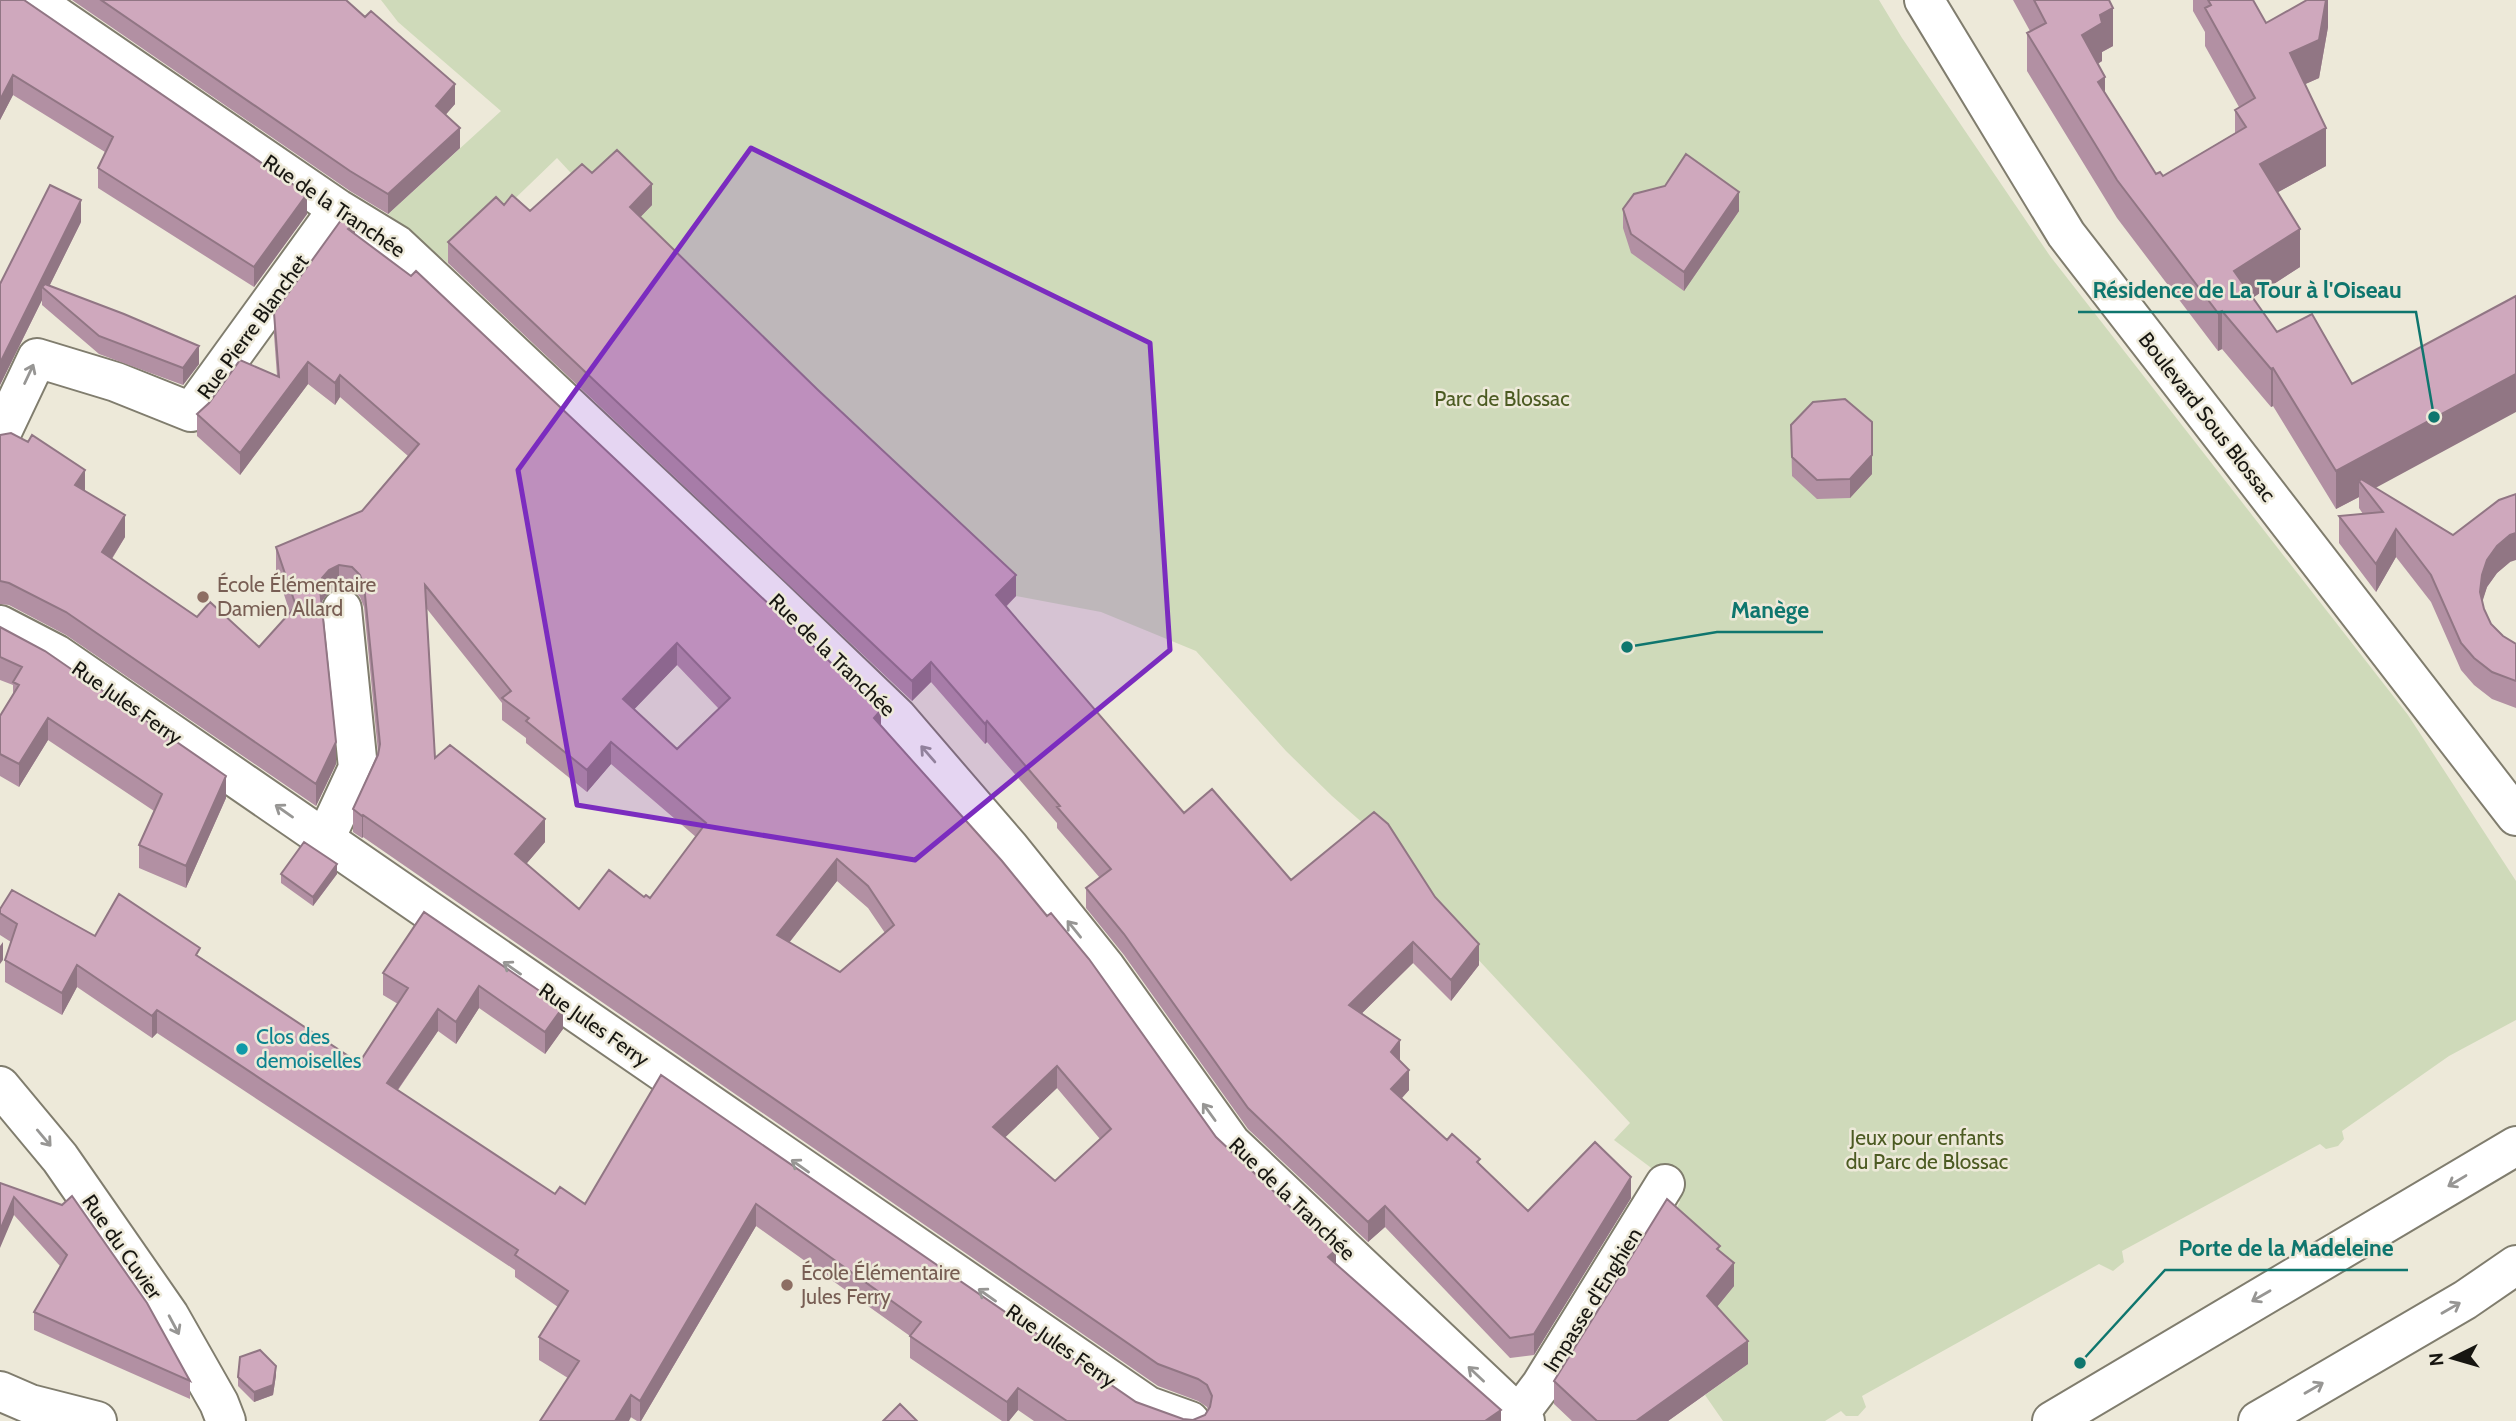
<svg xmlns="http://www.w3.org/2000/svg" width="2516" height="1421" viewBox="0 0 2516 1421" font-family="Cabin,sans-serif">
  <rect width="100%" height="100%" fill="#ede9d9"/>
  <!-- green -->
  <path fill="#cfdaba" d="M381,0H1879L1902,38L2050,256L2408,715L2516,881V1020L2449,1056L2342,1131L2344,1139L2338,1146L2326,1149L2320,1144L2122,1251L2124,1262L2113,1271L2099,1264L1862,1396L1866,1407L1858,1416H1846L1841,1411L1825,1421H1723L1705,1395L1748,1364L1669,1223L1680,1202L1650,1167L1614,1140L1630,1123L1435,913L1373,832L1332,796L1286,751L1196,651L1101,612L1016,596L582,185L557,158L448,263L388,214L501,111L398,22Z"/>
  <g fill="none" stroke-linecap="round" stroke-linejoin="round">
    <!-- minor casing -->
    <g stroke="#807d6e" stroke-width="42">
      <path id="minor" d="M33,0L338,209L397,245L772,597L897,717L1009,847L1106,968L1231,1143L1525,1421
        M0,436L37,358L116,382L191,412L338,209
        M0,625L56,654L1148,1406L1190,1421
        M325,839L358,768L342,609
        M1519,1414L1541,1385L1665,1184"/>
    </g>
    <!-- tertiary casing -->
    <g stroke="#807d6e" stroke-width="42">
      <path id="tertiary" d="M0,1086L60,1158L169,1315L219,1403L226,1421"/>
    </g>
    <!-- secondary casing -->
    <g stroke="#807d6e" stroke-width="42">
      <path id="secondary" d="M1924,0L2066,234L2516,816
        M0,1391L30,1404L97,1421
        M2052,1421L2516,1146
        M2258,1421L2465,1300L2516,1265"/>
    </g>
    <!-- minor -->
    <use href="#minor" stroke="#fff" stroke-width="38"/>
    <!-- tertiary -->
    <use href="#tertiary" stroke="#fff" stroke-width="38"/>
    <!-- secondary -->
    <use href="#secondary" stroke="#fff" stroke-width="38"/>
  </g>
  <!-- wall -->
  <path fill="#b290a3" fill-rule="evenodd" d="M0,0L307,214L254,287L98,188V168L105,152L13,95L0,120Z
    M72,0H346L455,104L445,115L460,148L388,214L350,191Z
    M2013,0H2109L2113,46L2102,52V61L2098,64L2105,93L2156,174L2163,176L2235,133V110L2239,107L2205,46V32L2193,11V0H2253L2266,23L2328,0V27L2319,78L2305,84L2326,166L2278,192L2300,267L2252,298L2376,488L2453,535L2510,562L2497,573L2487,587L2482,601L2484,609L2491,624L2503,636L2516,644V708L2492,699L2474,685L2461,670L2431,602L2396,557L2376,592L2339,543V516L2363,514L2359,508V497L2336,509L2273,406L2271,407L2222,349L2218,351L2117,218L2027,71V33L2030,31Z
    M592,173L652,205L640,217L1016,596L1006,607L1184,813L1291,880L1479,965L1451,1001L1413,963L1362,1013L1400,1061L1409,1090L1402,1098L1447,1140L1480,1164L1528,1211L1631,1198L1534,1355L1510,1358L1385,1227L1368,1242L1248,1129L1124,955L1086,908V888L1100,878L1057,828V823L987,742L985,744L931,682L912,701L448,263V242L504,205L530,211Z
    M1623,209L1739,211L1684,291L1631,253L1623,228Z
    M81,222L49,286L199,364L183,385L99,354L42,305V300L0,385V284Z
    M355,235L881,725L1216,1137L1336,1264L1501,1421H1034L1018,1410L1009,1421H1002L910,1358V1336L756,1226L641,1421H637L539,1360V1337L558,1307L515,1277V1270L157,1033L152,1038L77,987L62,1015L5,982V960L11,942L0,935V909L95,936L200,957L359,1063L398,1004L383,995V973L424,912L563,1029L545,1054L479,1008L456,1044L438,1031L398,1090L555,1194L585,1204L661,1075L1136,1402L1183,1419L1193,1420L1205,1415L1208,1410L1207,1407L1198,1401L1158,1386L363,837L362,838L353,832V809L378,752L364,607L360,597L352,589L339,587L329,592L322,601L336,764L316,806L66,635L9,605L0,604V435L85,491L125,537L112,559L197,617L259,647L290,613L276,570V547L362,511L408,456L340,397L335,405L308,384L240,475L197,436V414L277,376L274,335V313ZM427,609L502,703V720L526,738V743L587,792L611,764L696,837L650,898L644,897L579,909L526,864L545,842L435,758ZM677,665L719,709L677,749L634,709ZM837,881L868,908L885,933L840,972L789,943ZM1057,1088L1100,1139L1055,1181L1005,1137Z
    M1872,422V474L1850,498L1817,499L1792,476L1791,425Z
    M0,627L226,798L186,888L139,868V845L154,811L48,740L19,787L0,776V716L13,694V685L0,680Z
    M281,874H337L313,906L281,883Z
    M0,1183L62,1205L190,1381V1399L34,1330V1312L60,1266L14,1215Z
    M1720,1251L1734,1286L1717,1307L1748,1364L1668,1421H1572L1554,1404V1381Z
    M276,1375L273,1395L254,1402L238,1386V1377Z"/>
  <!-- shaded-wall -->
  <path fill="#917684" d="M2326,0H2328V27L2319,78L2290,91V53Z
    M2113,8V46L2102,52V61L2082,73V35L2100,15Z
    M13,75V95L0,120V100Z
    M2105,77V115L2098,82Z
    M455,84V104L436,126V106Z
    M460,128V148L388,214V194Z
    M2326,128V166L2260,202V164Z
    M652,184V205L630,228V207Z
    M1739,192V211L1684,291V272Z
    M307,194V214L254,287V267Z
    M81,200V222L47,291L42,287V300L0,385V363Z
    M355,223V245L348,229Z
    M2300,229V267L2234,310V271Z
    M2222,311V349L2218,351V313Z
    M199,346V364L183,385V368Z
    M308,362V384L240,475V453Z
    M2273,368V406L2271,407V369Z
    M2516,374V412L2368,492L2359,481V497L2336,509V471Z
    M340,375V397L335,405V383Z
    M1872,455V474L1850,498V479Z
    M85,470V492L75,485Z
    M125,515V537L102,574V552Z
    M2396,529V557L2376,592V564Z
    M2516,533V560L2510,562L2497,573L2487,587L2482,603L2480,592L2482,575L2487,560L2497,546L2510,535Z
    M339,565V587L329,592L322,601L320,589L322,578L329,570Z
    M1016,575V596L996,616V595Z
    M677,643V665L623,721V699Z
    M931,662V682L912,701V681Z
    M881,710V732L874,718Z
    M48,718V740L19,787V764Z
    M987,721V742L985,744V724Z
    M336,742V764L316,806V784Z
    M611,742V764L587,792V770Z
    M226,776V798L186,888V866Z
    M363,815V837L362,838V816Z
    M545,819V842L515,877V854Z
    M837,859V881L777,958V935Z
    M337,864V874L313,906V897Z
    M3,942V960L0,964V946Z
    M1413,942V963L1349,1026V1005Z
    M1479,944V965L1451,1001V980Z
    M77,965V987L62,1015V993Z
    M479,986V1008L456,1044V1022Z
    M563,1007V1029L545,1054V1032Z
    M438,1009V1031L387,1105V1083Z
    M157,1010V1033L152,1038V1016Z
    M1400,1040V1061L1391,1052Z
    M1057,1066V1088L993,1149V1127Z
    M1409,1070V1090L1391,1110V1089Z
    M1631,1177V1198L1534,1355V1334Z
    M14,1197V1215L0,1248V1230Z
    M756,1204V1226L641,1421H640V1401Z
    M1385,1206V1227L1368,1242V1222Z
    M1336,1250V1272L1328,1257Z
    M1734,1263V1286L1707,1319V1296Z
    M1748,1341V1364L1668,1421H1636Z
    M276,1366V1375L273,1395L254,1402V1392Z
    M1018,1388V1410L1009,1421H1007V1402Z
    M631,1395V1417L629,1421H615Z
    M1501,1410V1421H1485Z"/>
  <!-- building -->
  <path fill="#cfa8bd" stroke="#917684" stroke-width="2" fill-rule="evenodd" d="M0,0H24L307,194L254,267L98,168L113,137L13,75L0,100Z
    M101,0H346L365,17L371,11L455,84L436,106L460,128L388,194L350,171Z
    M2034,0H2109L2113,8L2100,15L2102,23L2082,35L2105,77L2098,82L2156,174L2160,172L2163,176L2246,127L2235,110L2255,98L2205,8L2211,5L2208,0H2253L2266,23L2307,0H2326L2319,40L2290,53L2326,128L2260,164L2300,229L2234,271L2277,332L2312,314L2352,384L2516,296V374L2336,471L2273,368L2271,369L2222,311L2218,313L2117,180L2027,33L2046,23Z
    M617,150L652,184L630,207L818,390L1016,575L996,595L1184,813L1212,789L1291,880L1374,812L1388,824L1435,897L1479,944L1451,980L1413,942L1349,1005L1400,1040L1391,1052L1409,1070L1391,1089L1447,1140L1452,1134L1480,1159L1477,1162L1528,1211L1595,1142L1631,1177L1534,1334L1510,1338L1385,1206L1368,1222L1248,1108L1124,934L1086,888L1111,869L1057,807L1060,806L987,721L985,724L931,662L912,681L448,242L496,197L504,205L512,195L530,211L582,164L592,173Z
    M1686,154L1739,192L1684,272L1631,234L1623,209L1634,194L1665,186Z
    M50,185L81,200L0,363V284Z
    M344,216L355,223L348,229L411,276L416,271L881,710L874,718L1002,861L1047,916L1051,913L1089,959L1216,1137L1336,1250L1328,1257L1501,1410L1485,1421H1067L1018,1388L1007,1402L910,1336L921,1322L756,1204L640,1401L631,1395L615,1421H540L579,1361L539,1337L568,1291L515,1255L518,1250L157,1010L152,1016L77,965L62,993L5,960L17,924L0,913V909L12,890L95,936L119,894L200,948L196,955L359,1063L408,988L383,973L424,912L563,1007L545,1032L479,986L456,1022L438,1009L387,1083L555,1194L560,1187L585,1204L661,1075L1136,1402L1183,1419L1193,1420L1205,1415L1210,1407L1212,1396L1207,1385L1198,1379L1158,1364L363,815L362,816L353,809L378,755L380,744L364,585L360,575L352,567L339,565L329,570L322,578L320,589L336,742L316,784L66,612L9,583L0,581V435L11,433L28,442L32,435L85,470L75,485L125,515L102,552L197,617L210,602L259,647L296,606L276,547L362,511L419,444L340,375L335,383L308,362L240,453L197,414L209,403L240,360L279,377L274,313ZM425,585L511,691L502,698L529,718L526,721L587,770L611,742L706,823L650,898L646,895L644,897L609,870L579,909L515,854L545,819L450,745L435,758ZM677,643L730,698L677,749L623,699ZM837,859L868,886L894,925L840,972L777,935ZM1057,1066L1111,1129L1055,1181L993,1127Z
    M45,284L124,314L199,346L183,368L99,336L42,287Z
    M1845,399L1872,422V455L1850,479L1817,480L1792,457L1791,425L1813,402Z
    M2361,479L2453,535L2499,500L2516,494V533L2510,535L2497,546L2487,560L2482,575L2480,592L2484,609L2491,624L2503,636L2516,644V681L2492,672L2474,658L2461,643L2431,575L2396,529L2376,564L2339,516L2383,512L2359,481Z
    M0,627L45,651L226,776L186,866L139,845L162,794L48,718L19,764L0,754V716L19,685L13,682L22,667L0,657Z
    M304,842L337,864L313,897L281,874Z
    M0,1183L62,1205L72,1196L147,1303L190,1381L34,1312L67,1255L14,1197L0,1230Z
    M1667,1199L1720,1246L1717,1249L1734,1263L1707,1296L1748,1341L1636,1421H1597L1554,1381Z
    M260,1350L276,1366L273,1385L254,1392L238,1377L240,1357Z
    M900,1404L917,1421H883Z"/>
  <!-- one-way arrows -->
  <defs><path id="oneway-shaft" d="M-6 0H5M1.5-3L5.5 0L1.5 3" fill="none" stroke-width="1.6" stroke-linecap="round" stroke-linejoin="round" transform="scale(1.75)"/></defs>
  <g stroke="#979694">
    <use href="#oneway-shaft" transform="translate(29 374) rotate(-65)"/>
    <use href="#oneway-shaft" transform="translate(928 754) rotate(-131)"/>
    <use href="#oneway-shaft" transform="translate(284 811) rotate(-145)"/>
    <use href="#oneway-shaft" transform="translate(1074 929) rotate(-129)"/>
    <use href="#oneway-shaft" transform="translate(512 968) rotate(-145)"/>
    <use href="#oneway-shaft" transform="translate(1209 1112) rotate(-126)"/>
    <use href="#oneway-shaft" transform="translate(44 1138) rotate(50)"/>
    <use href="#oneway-shaft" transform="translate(800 1166) rotate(-145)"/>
    <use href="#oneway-shaft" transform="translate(2457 1181) rotate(149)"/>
    <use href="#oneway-shaft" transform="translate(987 1295) rotate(-145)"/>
    <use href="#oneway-shaft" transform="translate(2261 1296) rotate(150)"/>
    <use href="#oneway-shaft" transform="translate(2451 1308) rotate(-30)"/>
    <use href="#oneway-shaft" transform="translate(174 1325) rotate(62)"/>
    <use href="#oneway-shaft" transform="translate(1476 1374) rotate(-137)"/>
    <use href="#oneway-shaft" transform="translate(2314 1388) rotate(-30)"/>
  </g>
  <!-- marked area -->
  <path fill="#7b2cbf" fill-opacity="0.2" stroke="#7b2cbf" stroke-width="5" stroke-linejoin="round" d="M751,148L1150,343L1170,650L915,860L577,805L518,470Z"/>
  <!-- markers -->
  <g fill="#8d6e63" stroke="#ede9d9" stroke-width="2.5">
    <circle cx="203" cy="597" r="7"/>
    <circle cx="787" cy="1285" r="7"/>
  </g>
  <circle fill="#0f9aa8" stroke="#ede9d9" stroke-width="2.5" cx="242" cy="1049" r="7"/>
  <g text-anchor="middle" stroke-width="5" stroke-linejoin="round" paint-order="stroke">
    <!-- street labels -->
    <g font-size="21" fill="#171611" stroke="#ede9d9">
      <text transform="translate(334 206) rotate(34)" y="7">Rue de la Tranchée</text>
      <text transform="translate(253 327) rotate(-54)" y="7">Rue Pierre Blanchet</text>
      <text transform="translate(2207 417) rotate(52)" y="7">Boulevard Sous Blossac</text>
      <text transform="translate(832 655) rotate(44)" y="7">Rue de la Tranchée</text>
      <text transform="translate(127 703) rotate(35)" y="7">Rue Jules Ferry</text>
      <text transform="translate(594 1025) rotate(35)" y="7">Rue Jules Ferry</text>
      <text transform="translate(1292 1199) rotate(44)" y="7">Rue de la Tranchée</text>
      <text transform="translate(122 1247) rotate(55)" y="7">Rue du Cuvier</text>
      <text transform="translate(1593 1300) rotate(-58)" y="7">Impasse d'Enghien</text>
      <text transform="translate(1061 1346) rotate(35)" y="7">Rue Jules Ferry</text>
    </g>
    <!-- park labels -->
    <g font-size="21" fill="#4c5b22" stroke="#ede9d9">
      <text x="1502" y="406">Parc de Blossac</text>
      <text x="1927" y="1145">Jeux pour enfants<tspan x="1927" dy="24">du Parc de Blossac</tspan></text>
    </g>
    <!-- education labels -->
    <g font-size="21" fill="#785e54" stroke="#ede9d9" text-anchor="start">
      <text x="217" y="592">École Élémentaire<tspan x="217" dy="24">Damien Allard</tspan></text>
      <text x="801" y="1280">École Élémentaire<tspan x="801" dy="24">Jules Ferry</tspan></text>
    </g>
    <!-- culture labels -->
    <g font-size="21" fill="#0d838f" stroke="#ede9d9" text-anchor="start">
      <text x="256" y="1044">Clos des<tspan x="256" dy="24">demoiselles</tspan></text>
    </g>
  </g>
  <!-- callouts -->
  <path fill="none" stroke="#0f766e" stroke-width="2.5" d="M2434 417L2416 312H2078M1627 647L1717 632H1823M2080 1363L2165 1270H2408"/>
  <g fill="#0f766e" stroke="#ede9d9" stroke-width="2.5">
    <circle cx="2434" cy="417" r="7"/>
    <circle cx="1627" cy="647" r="7"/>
    <circle cx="2080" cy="1363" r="7"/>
  </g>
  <g font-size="23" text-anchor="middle" font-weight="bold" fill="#0f766e" stroke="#ede9d9" stroke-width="5" stroke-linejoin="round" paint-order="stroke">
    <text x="2247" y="298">Résidence de La Tour à l'Oiseau</text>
    <text x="1770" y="618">Manège</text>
    <text x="2286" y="1256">Porte de la Madeleine</text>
  </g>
  <!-- north arrow -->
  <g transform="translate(2453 1358) rotate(265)" stroke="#ede9d9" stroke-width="5" paint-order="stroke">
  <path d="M0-5L12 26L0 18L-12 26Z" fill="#171611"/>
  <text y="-10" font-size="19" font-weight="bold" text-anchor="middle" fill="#171611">N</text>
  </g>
</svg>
